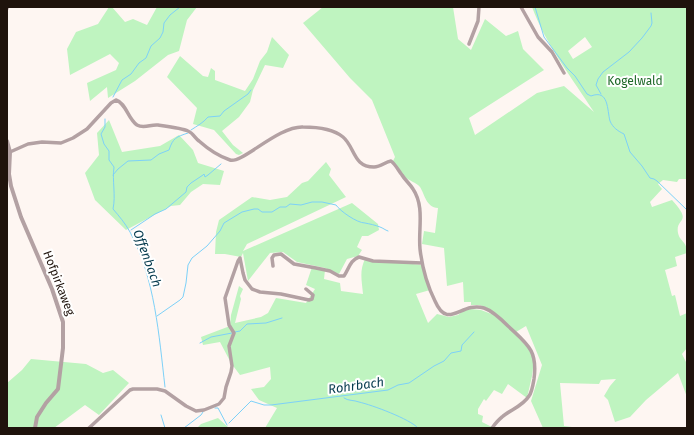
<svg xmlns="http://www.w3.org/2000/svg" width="694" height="435" viewBox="0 0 694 435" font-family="'Fira Sans',sans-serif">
  <rect width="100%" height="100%" fill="#fef6f2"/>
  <!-- green -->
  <path fill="#bff4c0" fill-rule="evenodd" d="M109,7H112L125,22L133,19L147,25L157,7H197L187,20L179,51L168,55L135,81L108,98L107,87L90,101L87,83L116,70L119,63L110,54L70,75L67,49L76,32L98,24Z
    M323,7H453L458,39L471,50L485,19L506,36L518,31L523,49L544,70L469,118L475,135L537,93L564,86L594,112C572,78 546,45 532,7H687V179H679L677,182L663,180L658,184L662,189L650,202L652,207L672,200C694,224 675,217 678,233C680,242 687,241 687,253L675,257L677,266L665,270L672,296L675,295L680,316L687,313V348L682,354L687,364V397L678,373L646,400L630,417L615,422L608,400L604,396L610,386L616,379L601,380L599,384L560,383L564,426L580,428H543L531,401L542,365L526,326L516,332L486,307L479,305H471V302H464L463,282L447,286L444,248L422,244L424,231L435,233L438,208C426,207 425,195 420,187C416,182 409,181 405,177C400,173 397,166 393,161L395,157L372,100L350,78L303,23ZM585,37L592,47L573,59L568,51Z
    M272,37L289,55L283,68L265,65L253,90L250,102L239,117L222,131L233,145L243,153L239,155L236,154L214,130L193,124L197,108L167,77L180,56L203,76L208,77L211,68L215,71V80L245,91L253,79L260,61L267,52Z
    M109,120L122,152L160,146L179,135L193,150L198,163L224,171L220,185L203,184L191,192L180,205L171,206L126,230L95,200L85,173L99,155L97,133Z
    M326,162L331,169L329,175L346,197L247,244L243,251L352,203L378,224L379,230L368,236H362L357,247L362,250L358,256L347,259L339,274L325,268L297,262L283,252L270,253L248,281L243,253L241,257L225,254H215L216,232L219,220L252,197L270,200L287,197L302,183L308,181Z
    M365,259L422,265L430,290L416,294L428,323L437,314L449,317L458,315L464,310L471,309L481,310L494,315L509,328L529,349L534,361L532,376L527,398L508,384L502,394L494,390L486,401L484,399L478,409V414L483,416L482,422L492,427L491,428H265L277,408L259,400L251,389L264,387L271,379L270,367L240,375L231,363L220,342L203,345L201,337L230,326L231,315L239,286L243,289L240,296L241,299L235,323L261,317L268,313L276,298L306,303L315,289L306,285L312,267L325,270L324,279L340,283L341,291L363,294C362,282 359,271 365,259Z
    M31,359L86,364L103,373L113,370L129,383L99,415L85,405L54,428H7V383L22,370Z
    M218,418L229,428H197L201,424Z"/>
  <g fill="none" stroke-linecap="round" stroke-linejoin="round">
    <!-- stream -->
    <path stroke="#7dd1f8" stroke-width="1" d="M535,7L544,37L567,68L575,76L587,94L591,96C609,89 607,110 610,121C613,128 618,131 624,134L630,152L642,166L650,178L654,179L657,181L687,210
      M601,94L596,85L598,79L603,72L629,52L642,38L651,26L652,23L651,13
      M113,97L122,80L131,74L139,63L146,58L151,46L160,38L163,32L164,23L170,15L180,7
      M105,119V127L101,134L104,144L109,151V160L114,167C112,181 116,195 113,209C119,216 125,223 130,232C155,278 159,336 165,387
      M191,130C197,126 203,123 208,117L220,116L224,111L248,94L251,90
      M113,175L118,169L128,161L151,160L159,154L169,150C173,138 176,137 188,133
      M131,230L155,214L166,209L186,192L187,187L191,183L203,175L204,174L205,177L208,175L221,164
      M157,316L180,300L183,297L186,283L188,265L192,258L207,246L220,231L224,223L242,212L254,209H258L262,212H272L280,207H286L290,204L301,205L312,202H322L336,205C340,211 357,223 365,223C370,224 375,225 380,227C383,228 385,230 388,231
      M235,332L240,331L247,324L266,323L282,318
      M200,343L211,337L232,333
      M344,398C348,401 354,400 359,402C372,405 410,419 418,428
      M215,408H218L227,425
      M161,415L165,428
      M229,423L251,401L264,405H271L388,390L398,385L409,383L434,366L444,361L451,353L461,351L462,345L474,332
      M184,428L201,415L203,412"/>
    <!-- minor -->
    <path stroke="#b3a1a3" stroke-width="3.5" d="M521,7L538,37L552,52L564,73
      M469,44L478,21L479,7
      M10,152L28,144L42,142L61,143L73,138L87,129L111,103L116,100C126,103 128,119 137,125C144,129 151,124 158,125C165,126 182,128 188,131C193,133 195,138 199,141C208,149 218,156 230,160C242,164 278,126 303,127C316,127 332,128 343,137C355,147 353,167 374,167C381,167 385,162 391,161C396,165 398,170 402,175C405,180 410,184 413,189C425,207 418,229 420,249C422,266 427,285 435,301C448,331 461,301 484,308C493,311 501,319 508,326C527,344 538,350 534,379C533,385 532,392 529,396C523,406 510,410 502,417C498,420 495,424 492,428
      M240,258L243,273L245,280L252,289L260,292L281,294L309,300L312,299L313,295L306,289
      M273,266L272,258L274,255L281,254L294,264L316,268L330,271L339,276H344C349,269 350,260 359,257L373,261L422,263
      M89,428L130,390L133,389H157L165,391L186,406L196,411L204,410L219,404L224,398L226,387L231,372L232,366L229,346L234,333L229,325L225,298L238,261L240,258"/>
    <!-- tertiary -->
    <path stroke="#b3a1a3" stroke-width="4" d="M7,8V7
      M7,141L10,152L9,174L11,186L21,217L52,289L63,322V348L58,389L46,403L37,417L35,428"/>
  </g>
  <g text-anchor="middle" stroke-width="4" stroke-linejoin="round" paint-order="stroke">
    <!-- park labels -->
    <g font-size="12" fill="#1e6928" stroke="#fff">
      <text x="635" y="85">Kogelwald</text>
    </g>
    <!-- street labels -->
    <g font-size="12" fill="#1f130c" stroke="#fff">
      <text transform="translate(59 283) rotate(69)" y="4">Hofpirkaweg</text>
    </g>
    <!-- water labels -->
    <g font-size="13" font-style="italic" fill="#063b4e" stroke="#fff">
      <text transform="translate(148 258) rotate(70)" y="5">Offenbach</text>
      <text transform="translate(356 385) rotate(-8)" y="5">Rohrbach</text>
    </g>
  </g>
  <!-- border -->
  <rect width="694" height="435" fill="none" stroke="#1f130c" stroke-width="16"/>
</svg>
